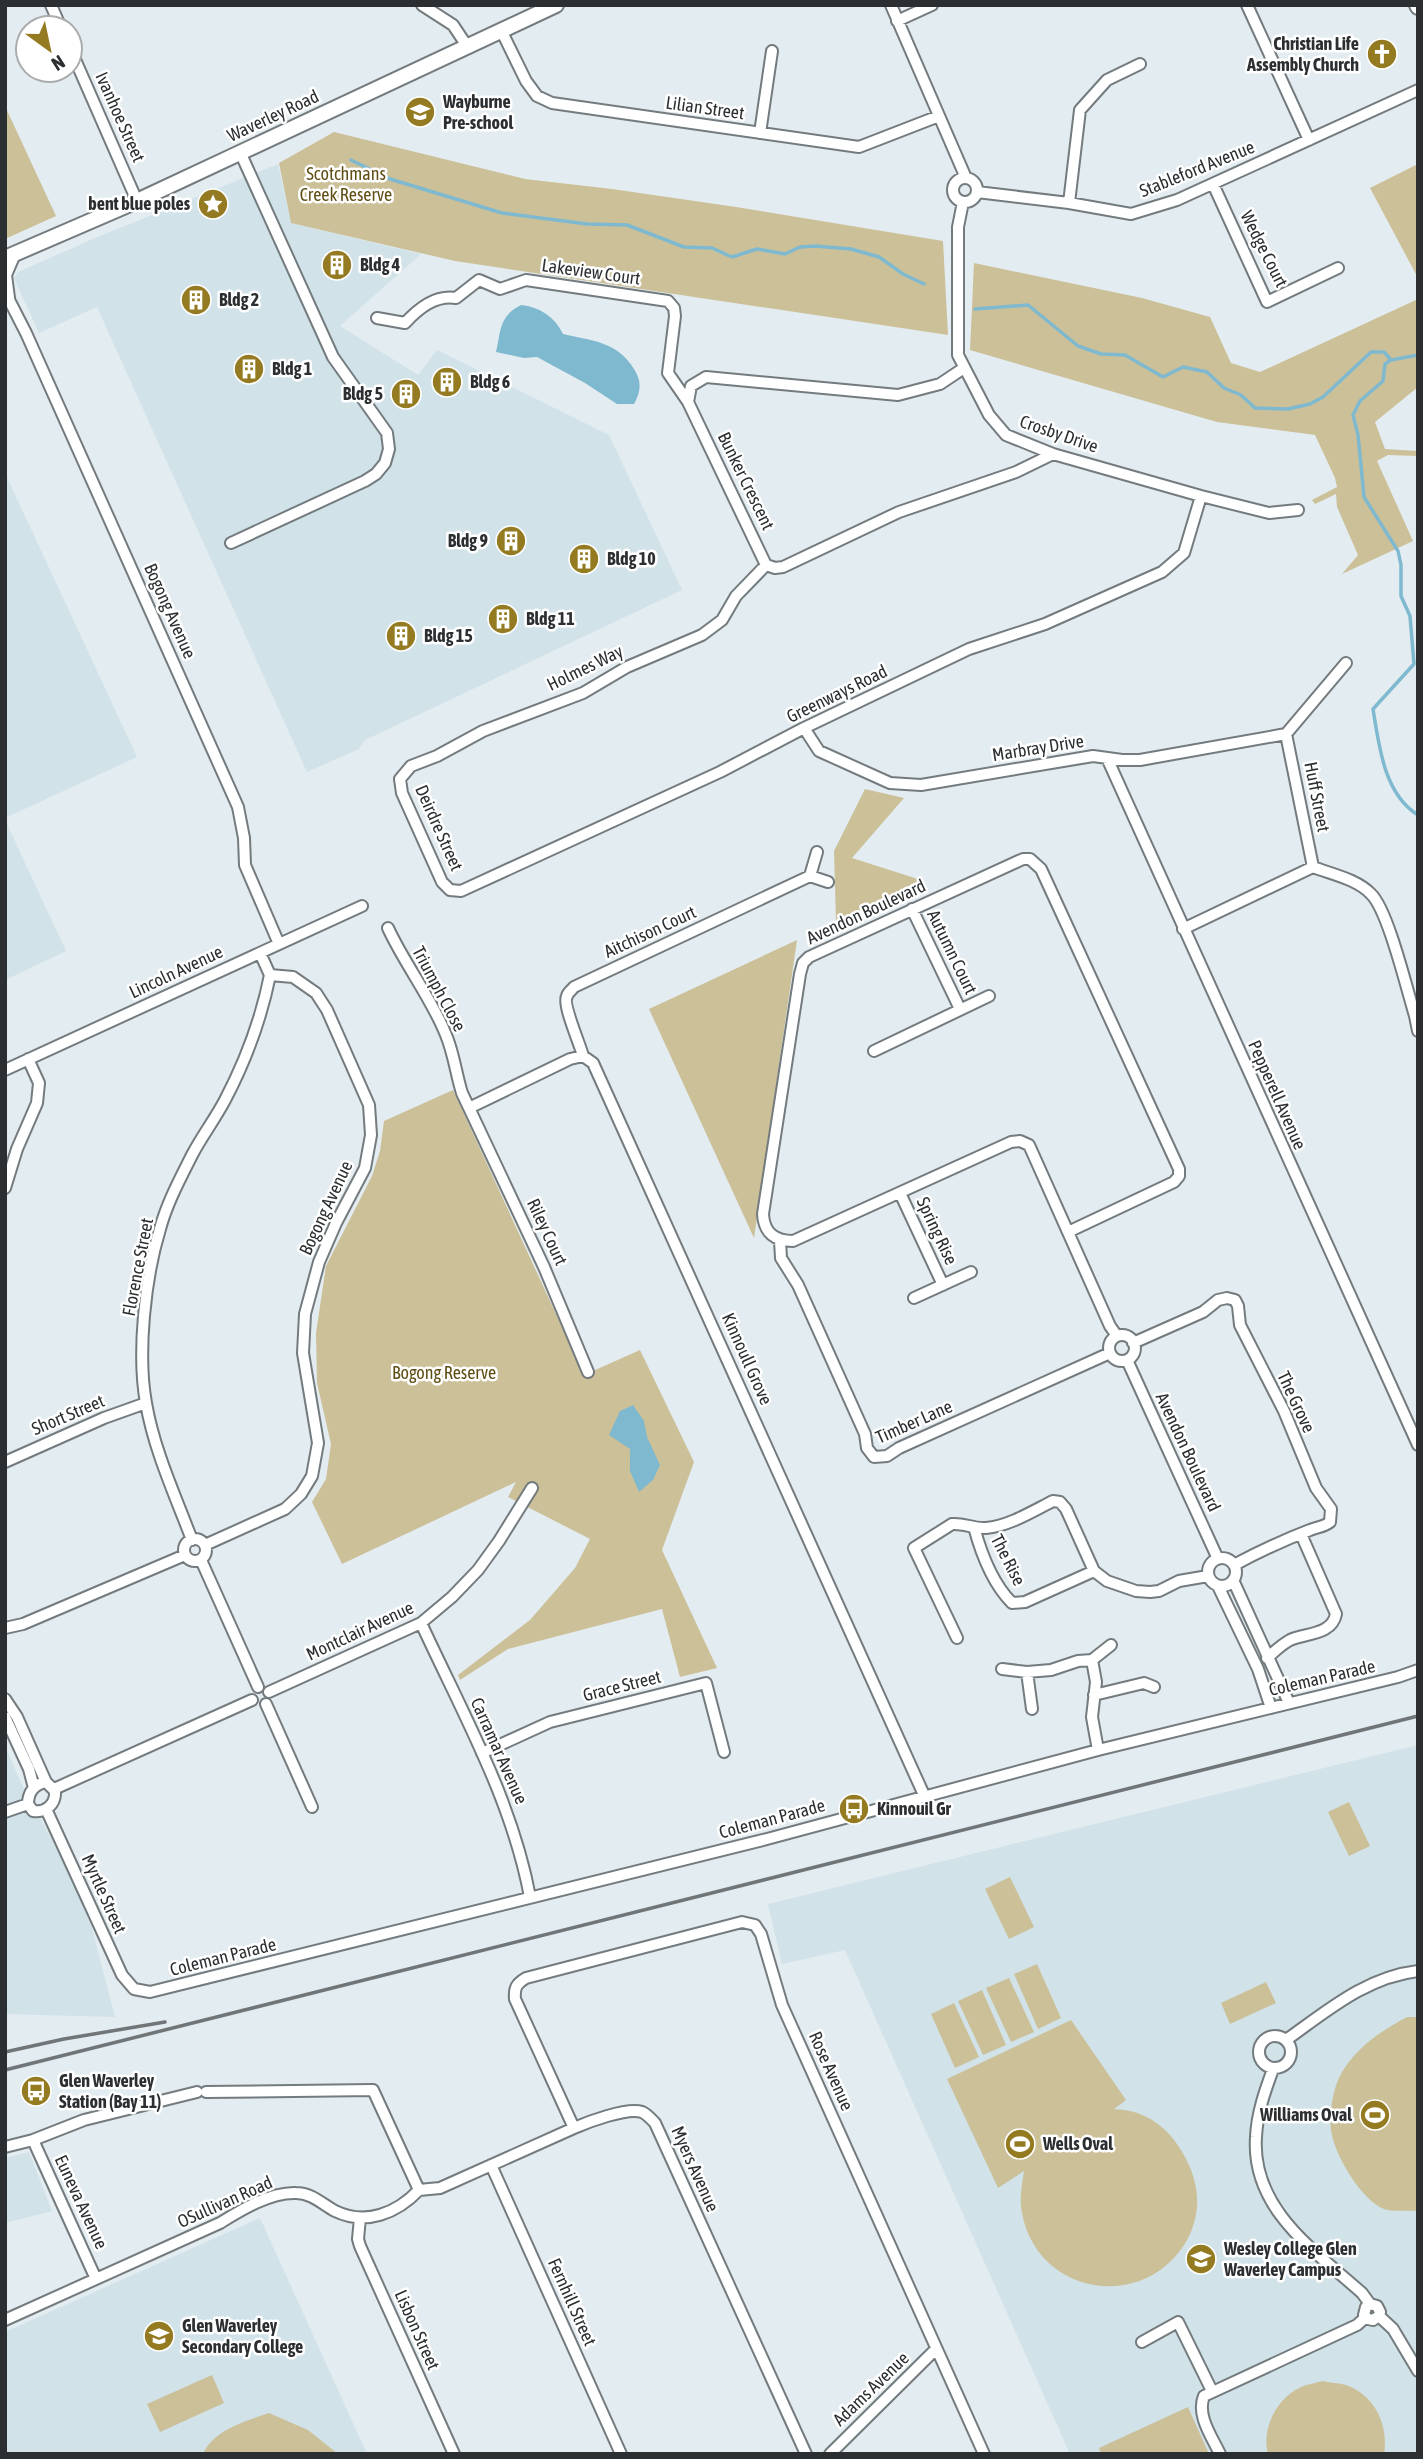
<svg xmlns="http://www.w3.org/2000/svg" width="1423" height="2459" viewBox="0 0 1423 2459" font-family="'Asap Condensed',sans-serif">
  <rect width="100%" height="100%" fill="#e3ecf0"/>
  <!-- built -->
  <path fill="#d1e2e9" d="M278,164L291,223L421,254L340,326L418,375L437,350L609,435L682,590L365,740L359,749L307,772L97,307L39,333L14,278L18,272L95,238Z
    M5,473L137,757L5,818Z
    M5,820L66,951L5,980Z
    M5,1745L21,1783L56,1847L91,1925L115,2017L5,2014Z
    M1418,1745V2454H1070L845,1950L782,1964L768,1904Z
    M29,2152L52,2211L5,2223V2158Z
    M260,2218L367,2454H5V2332Z"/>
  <!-- green -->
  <path fill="#ccc099" d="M5,106L56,216L5,239Z
    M334,132L525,179L612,189L736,207L943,241L948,335L455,261L291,223L279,163Z
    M1418,164V278L1370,188Z
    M974,263L1142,298L1210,317L1231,363L1260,372L1418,299V387L1375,422L1385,449L1418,451V456L1388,455L1377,461L1413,541L1342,574L1358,555L1337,507L1336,494L1315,504L1312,500L1337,487L1335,478L1315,435L1217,422L970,350Z
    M865,789L904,798L852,858L921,880L836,921L834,851Z
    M797,940L754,1238L649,1009Z
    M453,1090L584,1375L640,1350L694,1462L662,1550L717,1668L680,1677L662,1609L508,1649L460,1680L458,1675L530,1620L575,1568L590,1539L508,1497L516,1482L342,1564L312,1502L326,1479L331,1444L317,1383L316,1333L326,1266L372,1176L380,1151L384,1121Z
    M1349,1802L1370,1846L1349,1856L1328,1812Z
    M1010,1877L1034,1927L1009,1939L985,1889Z
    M1037,1964L1061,2018L1038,2029L1014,1974Z
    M1009,1978L1034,2032L1011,2042L986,1988Z
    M1266,1982L1276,2003L1230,2024L1221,2003Z
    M982,1990L1006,2045L983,2055L958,2001Z
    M954,2003L979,2057L955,2068L931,2014Z
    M1407,2017H1418L1417,2211C1407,2210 1393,2212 1384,2209C1361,2200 1334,2154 1331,2130C1329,2113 1333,2087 1342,2072C1358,2046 1381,2031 1407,2017Z
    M1071,2020L1126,2100L1114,2109C1146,2110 1170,2128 1185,2157C1200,2185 1202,2214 1186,2242C1143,2313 1037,2295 1022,2213C1019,2199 1022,2185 1024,2171L998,2188L947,2079Z
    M212,2375L224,2403L160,2432L147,2404Z
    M1323,2381C1330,2383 1339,2383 1346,2385C1375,2395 1389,2426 1384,2454H1268C1261,2428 1277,2398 1301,2387C1308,2384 1316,2383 1323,2381Z
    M1188,2407L1209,2454H1101L1099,2448Z
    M269,2413L308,2430L338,2454H203C213,2430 246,2421 269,2413Z"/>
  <!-- water -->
  <path fill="#7fb9cf" d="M521,305C540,307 555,317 563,334C592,341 617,341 634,369C642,382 641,391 634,404H617L585,383L537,357L524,358L496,352C501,330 499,316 521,305Z
    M633,1405L644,1421L647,1437L660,1465L653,1480L639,1492L630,1471V1449L609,1435L620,1411Z"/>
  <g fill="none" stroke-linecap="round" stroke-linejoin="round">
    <!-- stream -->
    <path stroke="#7fb9cf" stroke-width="3.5" d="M351,160L390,179L502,213L587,224L627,225L684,247L712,248L732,257L757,249L785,254L800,247L815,246L851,249L879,257L903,274L924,284
      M975,309L1028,305L1078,346L1101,354L1125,355L1163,377L1183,367L1207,372L1224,388L1241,395L1255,408L1288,409L1310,404L1323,397L1371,352H1384L1391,360
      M1418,355L1391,360L1385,364L1383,381L1360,401L1353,415L1358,435L1364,497L1398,551L1401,565V596L1410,616L1414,664L1373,709C1379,746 1384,794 1418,815"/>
    <!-- minor casing -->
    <g stroke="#737b7e" stroke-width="14">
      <path id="minor" d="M51,5L61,28
        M422,5L453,25L467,46
        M891,5L966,178
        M1247,5L1309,140
        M897,21L932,5
        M501,30L526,81L537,96L552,103L859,147L939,116
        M70,48L137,201
        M760,133L772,51
        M953 190a12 12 0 1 1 24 0a12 12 0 1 1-24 0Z
        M1213,184L1267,302L1338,268
        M977,192L1069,203L1131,214L1177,200L1418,90
        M963,202L958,227V355L989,415L1006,435L1053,454L1201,496L1269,513L1298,510
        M1069,203L1080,110L1107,80L1140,64
        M5,292L26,333L238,807L244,838L245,865L279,944
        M9,298L6,275L15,254
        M377,318L405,323C419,308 435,295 456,298L479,280L500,289L526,280L668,301L674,308L675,316L668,373L688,402
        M964,368L940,384L898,395L706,377L691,386L688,402L766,565L775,568L783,567L899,512L1016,472L1053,454
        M231,543L365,481L376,474L385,463L389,449L387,433L333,357L240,152
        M766,565L736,596L722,620L702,635L627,667L583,693L483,731L437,756L411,766L400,779L402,793L442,882L450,890L461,891L720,772L804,728L969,649L1045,624L1162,572L1184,553L1201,496
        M804,728L819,751L890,783L921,785L1093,756L1122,760H1140L1286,734L1346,663
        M1286,734L1313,867
        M1107,758L1418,1445
        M817,852L810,876L828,882
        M912,909L960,1009
        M388,928C405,965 431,997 446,1035C454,1054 456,1074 462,1093L544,1267L588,1372
        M1183,929L1313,867C1331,874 1357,879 1371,894C1388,910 1407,990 1415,1016L1418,1031
        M874,1051L989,996
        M583,1056C580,1044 562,1004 567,996C568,992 572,990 574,987L810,876
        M5,1070L362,906
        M469,1108L570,1059L583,1056L593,1063L924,1795
        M5,1188L17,1149L37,1103L39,1083L28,1059
        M900,1193L943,1285
        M1068,1232L1174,1182L1179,1176V1169L1041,869L1030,859H1023L809,957L803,963L800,974L763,1214C764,1233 775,1241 793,1241L1011,1142L1020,1141L1029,1145L1110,1326L1117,1336
        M780,1241L781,1258L798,1285L865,1434L867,1448L874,1457L887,1456L899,1448L1110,1353
        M914,1298L971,1272
        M1109 1348a13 13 0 1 1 26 0a13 13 0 1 1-26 0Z
        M1133,1343L1203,1312L1218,1300L1227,1298L1235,1300L1238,1306L1240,1325L1284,1411L1316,1488L1331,1509L1330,1522C1324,1527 1317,1527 1310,1530C1284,1540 1258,1552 1234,1565
        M1127,1360L1218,1559
        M5,1462L104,1418L146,1403
        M974,1527C981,1553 993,1584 1012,1603L1025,1602L1094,1571
        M184 1550a11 11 0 1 1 22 0a11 11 0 1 1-22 0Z
        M192,1540C175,1495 154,1450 146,1403C137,1353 145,1278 160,1229C167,1203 180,1179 192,1155C202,1136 215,1119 225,1100C246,1060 261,1020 270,975
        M205,1545L285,1509L301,1494L312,1476L318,1443L303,1353L305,1314L319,1262L336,1223L365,1168L371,1135L369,1105L327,1010L316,993L293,977L270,975L260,953
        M1208 1572a14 14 0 1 1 28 0a14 14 0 1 1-28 0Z
        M201,1560L258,1687
        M1233,1580L1289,1703
        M1218,1586L1258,1669L1271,1708
        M421,1623C462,1712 512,1800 530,1897
        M5,1628L23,1624L185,1555
        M957,1638L914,1548L952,1524C964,1523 974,1529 986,1528C1009,1526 1033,1511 1053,1501L1060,1502L1066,1509L1094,1571L1107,1581L1136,1591L1150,1592L1159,1591L1179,1581L1208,1576
        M1267,1658C1275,1651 1281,1645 1290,1640C1306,1633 1332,1635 1336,1614L1301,1534
        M1092,1660L1096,1682L1092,1717L1098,1750
        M1002,1669L1027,1672L1051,1670L1078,1661L1092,1660L1111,1645
        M1027,1672L1032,1709
        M269,1692L421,1623L452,1597L478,1570L499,1541L532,1488
        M1094,1695L1144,1683L1154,1687
        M5,1699L17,1717L46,1782
        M266,1704L312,1807
        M5,1717L29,1769L34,1788
        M482,1753L550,1722L706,1683L724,1752
        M46,1782L55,1791C56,1804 46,1813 33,1811L28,1804C28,1793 34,1784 46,1782Z
        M54,1789L252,1700
        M46,1809L122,1975L134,1989L150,1992L767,1839L1098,1750L1398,1677L1418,1670
        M5,1812L28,1804
        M1259 2052a16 16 0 1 1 32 0a16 16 0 1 1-32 0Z
        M1286,2040C1327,2011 1366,1977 1418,1971
        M1273,2069C1265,2091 1257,2113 1256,2137C1251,2209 1315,2251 1362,2293L1370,2304
        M206,2092L373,2090L419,2190
        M33,2140L96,2279
        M5,2147L33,2140L84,2120L197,2092
        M491,2165L621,2454
        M360,2218L358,2239L360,2246L454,2454
        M1379,2316L1373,2320L1368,2319L1364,2315L1366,2307L1370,2304L1377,2306L1380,2312L1379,2316L1393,2329L1418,2371
        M5,2320L220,2223C241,2210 270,2192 296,2193C312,2193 322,2204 335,2211C366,2226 397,2213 419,2190L440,2188L574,2128
        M1142,2342L1178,2322L1212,2391
        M806,2454L655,2123C651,2119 647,2114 642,2112C627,2107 588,2122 574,2128L515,1999C514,1988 516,1984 526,1978L742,1922L755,1925L761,1934L782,2005L984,2454
        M830,2454L936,2349
        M1220,2454C1212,2437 1196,2415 1204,2396L1357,2325L1366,2317"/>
    </g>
    <!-- major casing -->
    <g stroke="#737b7e" stroke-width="18">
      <path id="major" d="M1417,5L1418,7
        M5,258L137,201L556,5"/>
    </g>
    <!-- minor -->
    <use href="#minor" stroke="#fff" stroke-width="10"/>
    <!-- major -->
    <use href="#major" stroke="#fff" stroke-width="14"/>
    <!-- rail -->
    <path stroke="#707578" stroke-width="3.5" d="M5,2052L64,2039L165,2022
      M5,2070L1418,1716"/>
  </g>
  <!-- icons -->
  <defs>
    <g id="church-disc" transform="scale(1.575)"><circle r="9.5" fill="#947b22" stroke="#fff"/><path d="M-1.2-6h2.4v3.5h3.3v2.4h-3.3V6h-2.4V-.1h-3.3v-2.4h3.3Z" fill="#fff"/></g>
    <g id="school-disc" transform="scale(1.575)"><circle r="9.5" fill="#947b22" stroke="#fff"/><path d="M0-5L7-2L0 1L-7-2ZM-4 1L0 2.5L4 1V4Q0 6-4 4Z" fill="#fff"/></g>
    <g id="sight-disc" transform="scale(1.575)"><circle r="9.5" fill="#947b22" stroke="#fff"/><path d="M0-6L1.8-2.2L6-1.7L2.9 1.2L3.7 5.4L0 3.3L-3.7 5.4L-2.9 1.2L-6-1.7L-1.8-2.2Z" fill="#fff"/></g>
    <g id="building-disc" transform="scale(1.575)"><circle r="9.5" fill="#947b22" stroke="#fff"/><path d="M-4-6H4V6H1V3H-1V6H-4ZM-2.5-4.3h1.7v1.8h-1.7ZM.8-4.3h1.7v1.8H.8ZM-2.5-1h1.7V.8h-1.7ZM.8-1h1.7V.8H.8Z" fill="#fff"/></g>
    <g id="bus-disc" transform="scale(1.575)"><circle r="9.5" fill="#947b22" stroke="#fff"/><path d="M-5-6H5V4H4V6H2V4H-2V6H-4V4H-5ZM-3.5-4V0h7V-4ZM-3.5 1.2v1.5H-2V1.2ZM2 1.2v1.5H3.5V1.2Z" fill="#fff"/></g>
    <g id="stadium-disc" transform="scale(1.575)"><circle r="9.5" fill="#947b22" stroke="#fff"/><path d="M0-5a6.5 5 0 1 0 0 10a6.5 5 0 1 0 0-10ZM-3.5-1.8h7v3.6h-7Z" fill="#fff"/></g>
  </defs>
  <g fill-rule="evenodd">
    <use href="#church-disc" x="1382" y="54"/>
    <use href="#school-disc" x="420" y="112"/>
    <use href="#sight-disc" x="213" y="204"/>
    <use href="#building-disc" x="337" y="265"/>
    <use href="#building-disc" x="196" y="300"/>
    <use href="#building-disc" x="249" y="369"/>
    <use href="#building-disc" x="447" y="382"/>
    <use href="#building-disc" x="406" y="394"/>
    <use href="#building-disc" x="511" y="541"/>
    <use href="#building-disc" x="584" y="559"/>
    <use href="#building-disc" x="503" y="619"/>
    <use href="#building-disc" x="401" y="636"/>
    <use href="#bus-disc" x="854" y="1809"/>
    <use href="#bus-disc" x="36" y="2091"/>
    <use href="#stadium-disc" x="1375" y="2115"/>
    <use href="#stadium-disc" x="1020" y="2144"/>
    <use href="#school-disc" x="1201" y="2259"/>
    <use href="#school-disc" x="159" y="2336"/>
  </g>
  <g text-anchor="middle" stroke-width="5" stroke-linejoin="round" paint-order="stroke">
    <!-- poi labels -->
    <g font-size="18" font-weight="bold" fill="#2c2f31" stroke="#fff" text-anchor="start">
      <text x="1359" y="50" text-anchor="end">Christian Life<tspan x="1359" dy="21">Assembly Church</tspan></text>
      <text x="443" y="108">Wayburne<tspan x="443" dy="21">Pre-school</tspan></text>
      <text x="190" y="210" text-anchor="end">bent blue poles</text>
      <text x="360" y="271">Bldg 4</text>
      <text x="219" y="306">Bldg 2</text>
      <text x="272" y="375">Bldg 1</text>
      <text x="470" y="388">Bldg 6</text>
      <text x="383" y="400" text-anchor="end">Bldg 5</text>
      <text x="488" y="547" text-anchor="end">Bldg 9</text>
      <text x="607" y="565">Bldg 10</text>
      <text x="526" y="625">Bldg 11</text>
      <text x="424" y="642">Bldg 15</text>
      <text x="877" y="1815">Kinnouil Gr</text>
      <text x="59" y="2087">Glen Waverley<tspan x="59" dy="21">Station (Bay 11)</tspan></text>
      <text x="1352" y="2121" text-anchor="end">Williams Oval</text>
      <text x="1043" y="2150">Wells Oval</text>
      <text x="1224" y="2255">Wesley College Glen<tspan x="1224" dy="21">Waverley Campus</tspan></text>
      <text x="182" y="2332">Glen Waverley<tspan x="182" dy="21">Secondary College</tspan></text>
    </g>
    <!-- street labels -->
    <g font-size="18" fill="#2c2f31" stroke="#fff">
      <text transform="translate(705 108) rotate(8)" y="6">Lilian Street</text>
      <text transform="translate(273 116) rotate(-25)" y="6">Waverley Road</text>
      <text transform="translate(120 117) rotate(66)" y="6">Ivanhoe Street</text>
      <text transform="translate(1197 169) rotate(-22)" y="6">Stableford Avenue</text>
      <text transform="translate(1264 249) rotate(63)" y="6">Wedge Court</text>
      <text transform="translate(591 272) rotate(8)" y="6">Lakeview Court</text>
      <text transform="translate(1059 434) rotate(19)" y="6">Crosby Drive</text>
      <text transform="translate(746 481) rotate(64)" y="6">Bunker Crescent</text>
      <text transform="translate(170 611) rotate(66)" y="6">Bogong Avenue</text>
      <text transform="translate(585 668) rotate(-26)" y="6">Holmes Way</text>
      <text transform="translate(837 694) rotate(-26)" y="6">Greenways Road</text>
      <text transform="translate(1038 748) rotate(-9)" y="6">Marbray Drive</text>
      <text transform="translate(1317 797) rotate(79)" y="6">Huff Street</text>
      <text transform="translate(439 828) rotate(66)" y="6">Deirdre Street</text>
      <text transform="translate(866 912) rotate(-25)" y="6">Avendon Boulevard</text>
      <text transform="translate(650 932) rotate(-25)" y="6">Aitchison Court</text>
      <text transform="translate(952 952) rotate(64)" y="6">Autumn Court</text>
      <text transform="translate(176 972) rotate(-25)" y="6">Lincoln Avenue</text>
      <text transform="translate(439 989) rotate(62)" y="6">Triumph Close</text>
      <text transform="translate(1277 1095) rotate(66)" y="6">Pepperell Avenue</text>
      <text transform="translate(326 1208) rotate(-65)" y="6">Bogong Avenue</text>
      <text transform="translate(937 1231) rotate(65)" y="6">Spring Rise</text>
      <text transform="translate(547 1232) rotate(65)" y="6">Riley Court</text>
      <text transform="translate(138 1267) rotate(-79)" y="6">Florence Street</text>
      <text transform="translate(747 1359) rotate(66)" y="6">Kinnoull Grove</text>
      <text transform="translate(1296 1402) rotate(65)" y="6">The Grove</text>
      <text transform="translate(68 1415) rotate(-23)" y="6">Short Street</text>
      <text transform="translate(914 1422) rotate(-24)" y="6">Timber Lane</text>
      <text transform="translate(1188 1452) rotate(65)" y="6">Avendon Boulevard</text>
      <text transform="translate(1008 1560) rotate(63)" y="6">The Rise</text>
      <text transform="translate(360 1631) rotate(-25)" y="6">Montclair Avenue</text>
      <text transform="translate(1322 1678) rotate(-13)" y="6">Coleman Parade</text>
      <text transform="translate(622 1686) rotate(-14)" y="6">Grace Street</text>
      <text transform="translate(499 1751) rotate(66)" y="6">Carramar Avenue</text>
      <text transform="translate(772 1819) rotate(-15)" y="6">Coleman Parade</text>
      <text transform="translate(104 1894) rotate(66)" y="6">Myrtle Street</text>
      <text transform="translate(223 1957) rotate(-14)" y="6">Coleman Parade</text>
      <text transform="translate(831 2071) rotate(66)" y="6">Rose Avenue</text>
      <text transform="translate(695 2169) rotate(66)" y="6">Myers Avenue</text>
      <text transform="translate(81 2202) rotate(65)" y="6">Euneva Avenue</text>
      <text transform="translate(225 2202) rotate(-24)" y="6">OSullivan Road</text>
      <text transform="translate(572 2302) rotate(66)" y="6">Fernhill Street</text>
      <text transform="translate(417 2330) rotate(66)" y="6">Lisbon Street</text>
      <text transform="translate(871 2389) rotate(-44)" y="6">Adams Avenue</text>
    </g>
    <!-- park labels -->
    <g font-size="18" fill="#5f4e13" stroke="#fff">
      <text x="346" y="180">Scotchmans<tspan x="346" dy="21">Creek Reserve</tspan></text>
      <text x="444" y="1379">Bogong Reserve</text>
    </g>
  </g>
  <!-- border -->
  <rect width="1423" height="2459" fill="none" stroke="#2c2f31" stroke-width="14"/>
  <!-- north arrow -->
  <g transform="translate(49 49) rotate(147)"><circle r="33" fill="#ffffff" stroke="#abacad" stroke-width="2"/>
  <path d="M0-5L12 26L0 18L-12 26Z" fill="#947b22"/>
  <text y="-10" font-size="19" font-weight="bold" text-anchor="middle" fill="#2c2f31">N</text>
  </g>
</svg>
